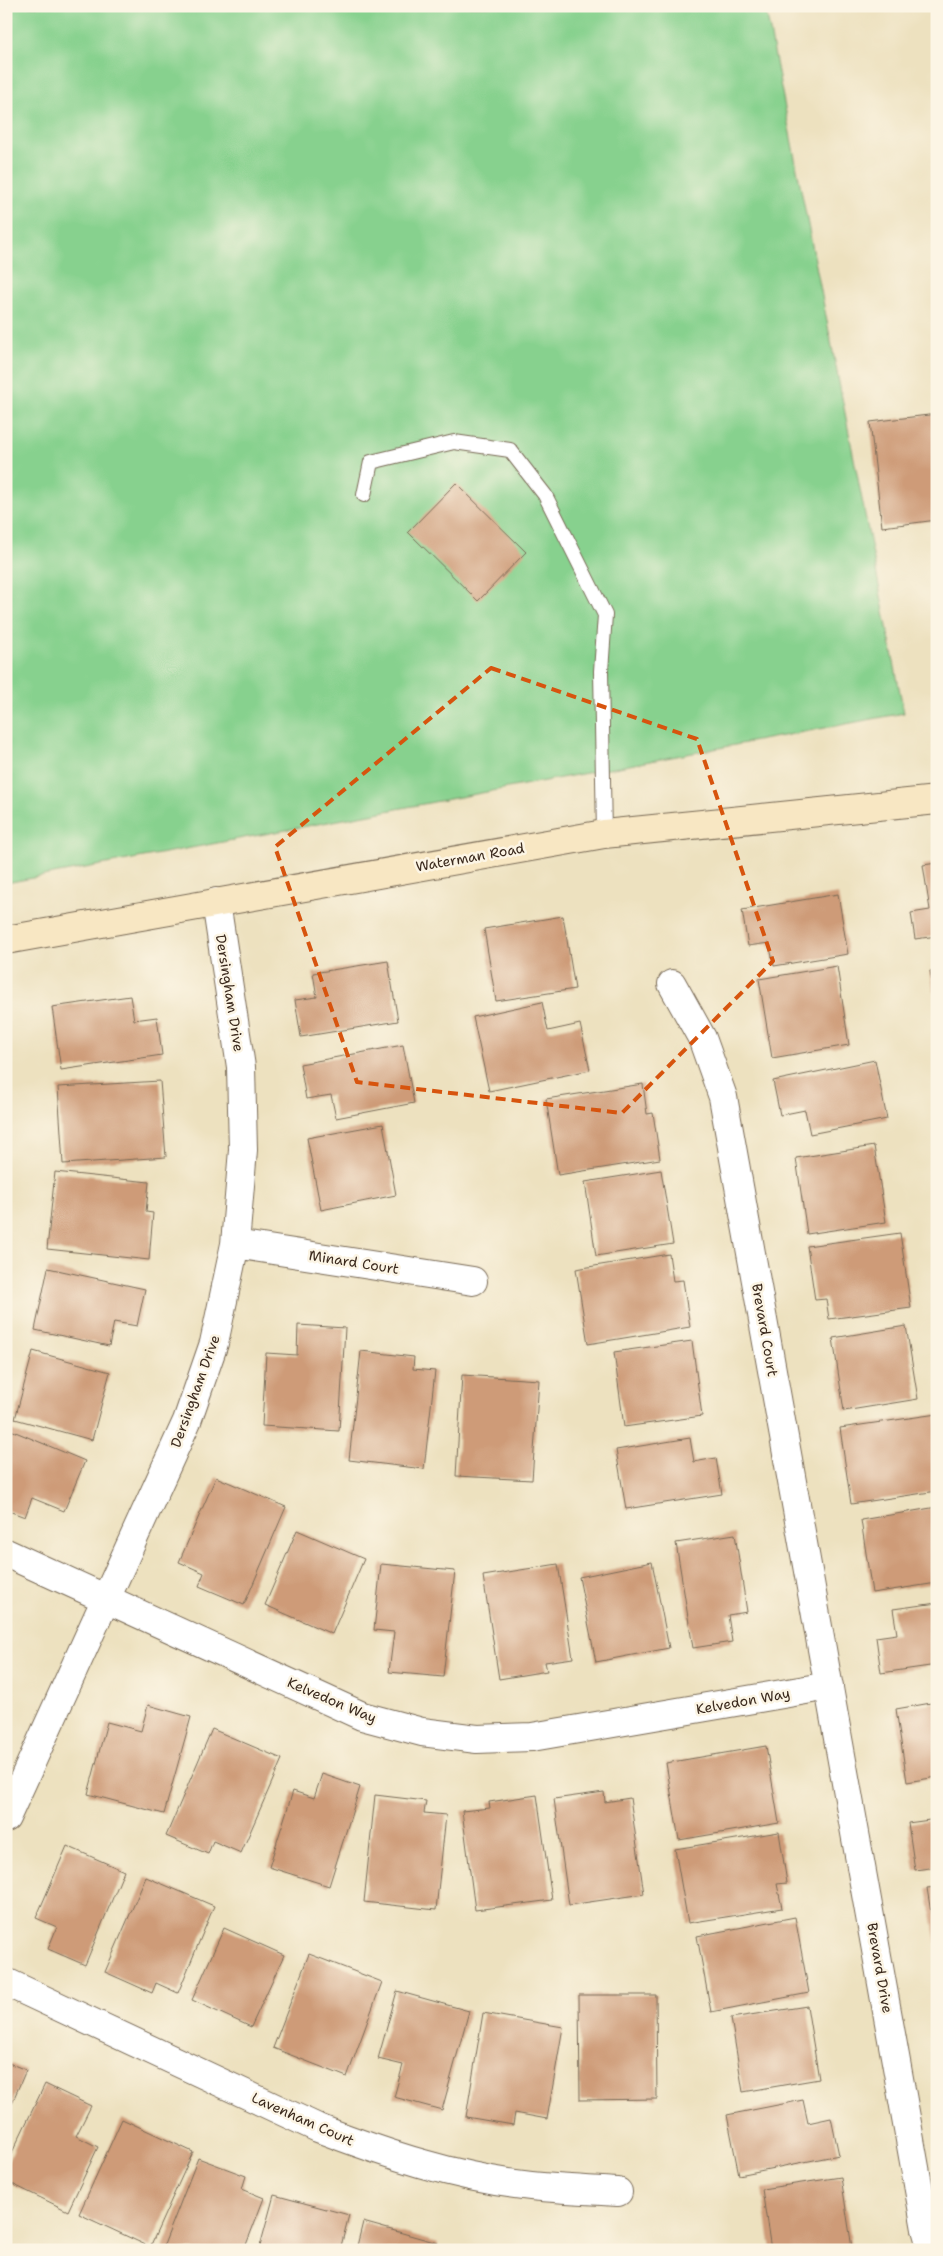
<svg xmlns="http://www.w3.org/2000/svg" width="943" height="2256" viewBox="0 0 943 2256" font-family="'Shantell Sans',sans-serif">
  <rect width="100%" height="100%" fill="#fcf5e5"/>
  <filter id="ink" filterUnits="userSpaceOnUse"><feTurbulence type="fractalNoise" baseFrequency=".02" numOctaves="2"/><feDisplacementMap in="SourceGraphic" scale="10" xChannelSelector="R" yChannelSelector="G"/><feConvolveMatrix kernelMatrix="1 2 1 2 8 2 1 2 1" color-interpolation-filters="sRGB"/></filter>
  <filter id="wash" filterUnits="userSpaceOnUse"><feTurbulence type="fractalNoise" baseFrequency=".0096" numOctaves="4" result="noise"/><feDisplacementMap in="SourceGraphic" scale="20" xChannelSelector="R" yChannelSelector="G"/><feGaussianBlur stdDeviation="1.12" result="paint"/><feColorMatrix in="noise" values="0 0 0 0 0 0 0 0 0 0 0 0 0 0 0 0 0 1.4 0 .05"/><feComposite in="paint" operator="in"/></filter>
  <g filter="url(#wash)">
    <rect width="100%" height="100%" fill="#ede1bf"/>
    <!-- green -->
    <path fill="#87d18e" stroke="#617e56" d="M6,6H765L904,713L6,883Z"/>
    <g id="blocks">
      <!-- building -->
      <path fill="#ce9b78" d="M937,414V520L882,527L870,422Z
        M456,483L526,552L478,601L408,532Z
        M937,863V936L915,939L911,913L930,910L923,865Z
        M838,894L848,954L774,966L769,943L748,946L742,910Z
        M563,916L575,989L496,1001L484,929Z
        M388,961L398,1021L301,1037L295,1000L317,997L313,973Z
        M837,966L849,1045L772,1058L759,979Z
        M937,970V1002H936L930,971Z
        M130,996L134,1020L157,1017L162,1055L61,1070L52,1007Z
        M542,1002L548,1031L580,1024L590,1070L489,1091L473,1017Z
        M403,1045L414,1103L336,1118L331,1095L306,1099L300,1064Z
        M875,1060L887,1119L810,1134L805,1110L780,1115L773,1081Z
        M160,1081L166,1157L63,1164L58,1087Z
        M643,1084L647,1114L653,1113L660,1159L558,1175L546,1099Z
        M383,1124L396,1195L321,1210L307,1138Z
        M874,1146L886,1222L807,1234L796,1158Z
        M661,1170L673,1244L596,1256L585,1182Z
        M55,1172L149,1182L146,1212L153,1213L149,1260L47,1249Z
        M900,1233L911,1308L829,1319L826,1299L815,1300L807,1246Z
        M669,1254L673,1281L683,1280L690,1327L588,1344L576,1269Z
        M48,1268L145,1289L137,1326L114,1322L109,1346L35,1330Z
        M298,1325L345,1328L339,1431L262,1426L266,1353L297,1355Z
        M906,1326L918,1399L844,1411L833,1338Z
        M692,1341L702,1416L624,1427L614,1352Z
        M33,1351L110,1372L92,1440L15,1419Z
        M361,1351L414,1357L413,1369L435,1371L424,1469L349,1460Z
        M462,1375L539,1380L532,1480L456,1476Z
        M937,1414V1491L851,1504L840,1428Z
        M6,1428L85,1461L64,1511L32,1498L25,1517L6,1510Z
        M690,1438L694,1462L716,1458L722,1494L626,1509L616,1450Z
        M216,1477L286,1507L244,1605L199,1586L204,1573L179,1562Z
        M937,1507V1583L872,1593L861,1520Z
        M297,1530L364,1559L332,1634L265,1605Z
        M735,1534L747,1612L728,1615L732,1642L693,1648L676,1543Z
        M652,1562L669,1648L596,1662L579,1577Z
        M381,1564L455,1571L443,1677L389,1672L394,1632L374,1630Z
        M558,1564L573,1658L545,1662L547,1671L499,1679L483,1576Z
        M937,1603V1665L881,1673L876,1637L897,1634L893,1609Z
        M937,1702V1777L907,1782L896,1709Z
        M148,1705L191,1717L164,1814L88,1794L107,1722L141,1731Z
        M212,1729L282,1759L241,1853L213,1841L208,1854L166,1836Z
        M766,1746L779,1823L679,1840L666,1763Z
        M322,1774L360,1787L329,1886L269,1867L293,1791L314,1798Z
        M604,1792L605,1802L630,1798L644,1894L569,1905L554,1799Z
        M375,1795L426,1801L424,1813L446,1815L436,1910L364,1902Z
        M537,1795L552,1900L475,1910L462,1811L490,1808L489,1802Z
        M937,1819V1867L915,1870L908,1823Z
        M779,1832L787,1883L777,1884L782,1908L688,1923L675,1849Z
        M67,1846L124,1871L85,1965L48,1949L57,1927L36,1918Z
        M146,1877L214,1906L178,1993L156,1983L152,1993L105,1972Z
        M937,1887V1943L936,1944L927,1888Z
        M795,1917L809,1993L711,2012L697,1936Z
        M224,1928L284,1955L251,2027L192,2000Z
        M309,1954L382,1982L347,2077L273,2048Z
        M397,1991L469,2011L442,2110L394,2097L403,2065L378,2059Z
        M579,1995H656L657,2099L580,2100Z
        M807,2006L819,2079L743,2092L731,2018Z
        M483,2013L563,2027L547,2119L515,2113L513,2125L466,2117Z
        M6,2062L26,2070L6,2117Z
        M45,2084L91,2106L76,2136L98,2147L68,2211L6,2181V2165Z
        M803,2100L808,2123L831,2118L839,2155L739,2175L727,2115Z
        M122,2119L193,2152L150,2247L79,2214Z
        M198,2158L246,2176L242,2189L264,2198L244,2250H162Z
        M841,2177L852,2248L771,2250L762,2189Z
        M274,2195L349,2215L340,2250H259Z
        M363,2222L438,2243L436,2250H356Z
        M471,2247L492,2248V2250H471Z"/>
    </g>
  </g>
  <g filter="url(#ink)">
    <use href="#blocks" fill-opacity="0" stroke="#796a56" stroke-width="1"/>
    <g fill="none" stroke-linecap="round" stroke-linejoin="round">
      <!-- lane casing -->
      <g stroke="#796a56" stroke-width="16">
        <path id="lane" d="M364,495L371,462L454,442L510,450L545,495L605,615L601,671L604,834"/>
      </g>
      <!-- street casing -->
      <g stroke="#796a56" stroke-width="30">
        <path id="street" d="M672,984L702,1038L723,1097L926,2229L932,2250
          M235,1244L473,1281
          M6,1553L362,1716L422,1732L477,1739L532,1737L829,1686
          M6,1818L187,1421L214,1343L235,1244L243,1150L241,1067L216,902
          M6,1982L318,2128C386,2154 457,2178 531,2186C560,2189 589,2190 618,2192"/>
      </g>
      <!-- secondary casing -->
      <g stroke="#796a56" stroke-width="30">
        <path id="secondary" d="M6,940L604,834L937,800"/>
      </g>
      <!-- lane -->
      <use href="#lane" stroke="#fff" stroke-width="14"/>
      <!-- street -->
      <use href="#street" stroke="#fff" stroke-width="28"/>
      <!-- secondary -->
      <use href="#secondary" stroke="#f8e7c3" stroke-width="28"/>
    </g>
  </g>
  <!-- marked area -->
  <path fill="none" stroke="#d7540e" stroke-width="4" stroke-dasharray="10 6" stroke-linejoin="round" d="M491,668L697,739L773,961L622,1113L357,1082L275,847Z"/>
  <g text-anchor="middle" stroke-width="5" stroke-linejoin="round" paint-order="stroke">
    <!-- street labels -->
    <g font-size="14" fill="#3b2a1e" stroke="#fcf5e5">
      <text transform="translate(470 857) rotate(-10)" y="5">Waterman Road</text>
      <text transform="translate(230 993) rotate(81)" y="5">Dersingham Drive</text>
      <text transform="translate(354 1262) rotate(9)" y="5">Minard Court</text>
      <text transform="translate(765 1330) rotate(80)" y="5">Brevard Court</text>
      <text transform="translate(195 1391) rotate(-70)" y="5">Dersingham Drive</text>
      <text transform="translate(332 1700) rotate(23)" y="5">Kelvedon Way</text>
      <text transform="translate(743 1701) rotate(-10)" y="5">Kelvedon Way</text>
      <text transform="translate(880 1968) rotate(80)" y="5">Brevard Drive</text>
      <text transform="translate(303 2119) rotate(24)" y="5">Lavenham Court</text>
    </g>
  </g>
  <!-- margin -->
  <rect width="943" height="2256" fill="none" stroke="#fcf5e5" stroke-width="25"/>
</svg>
